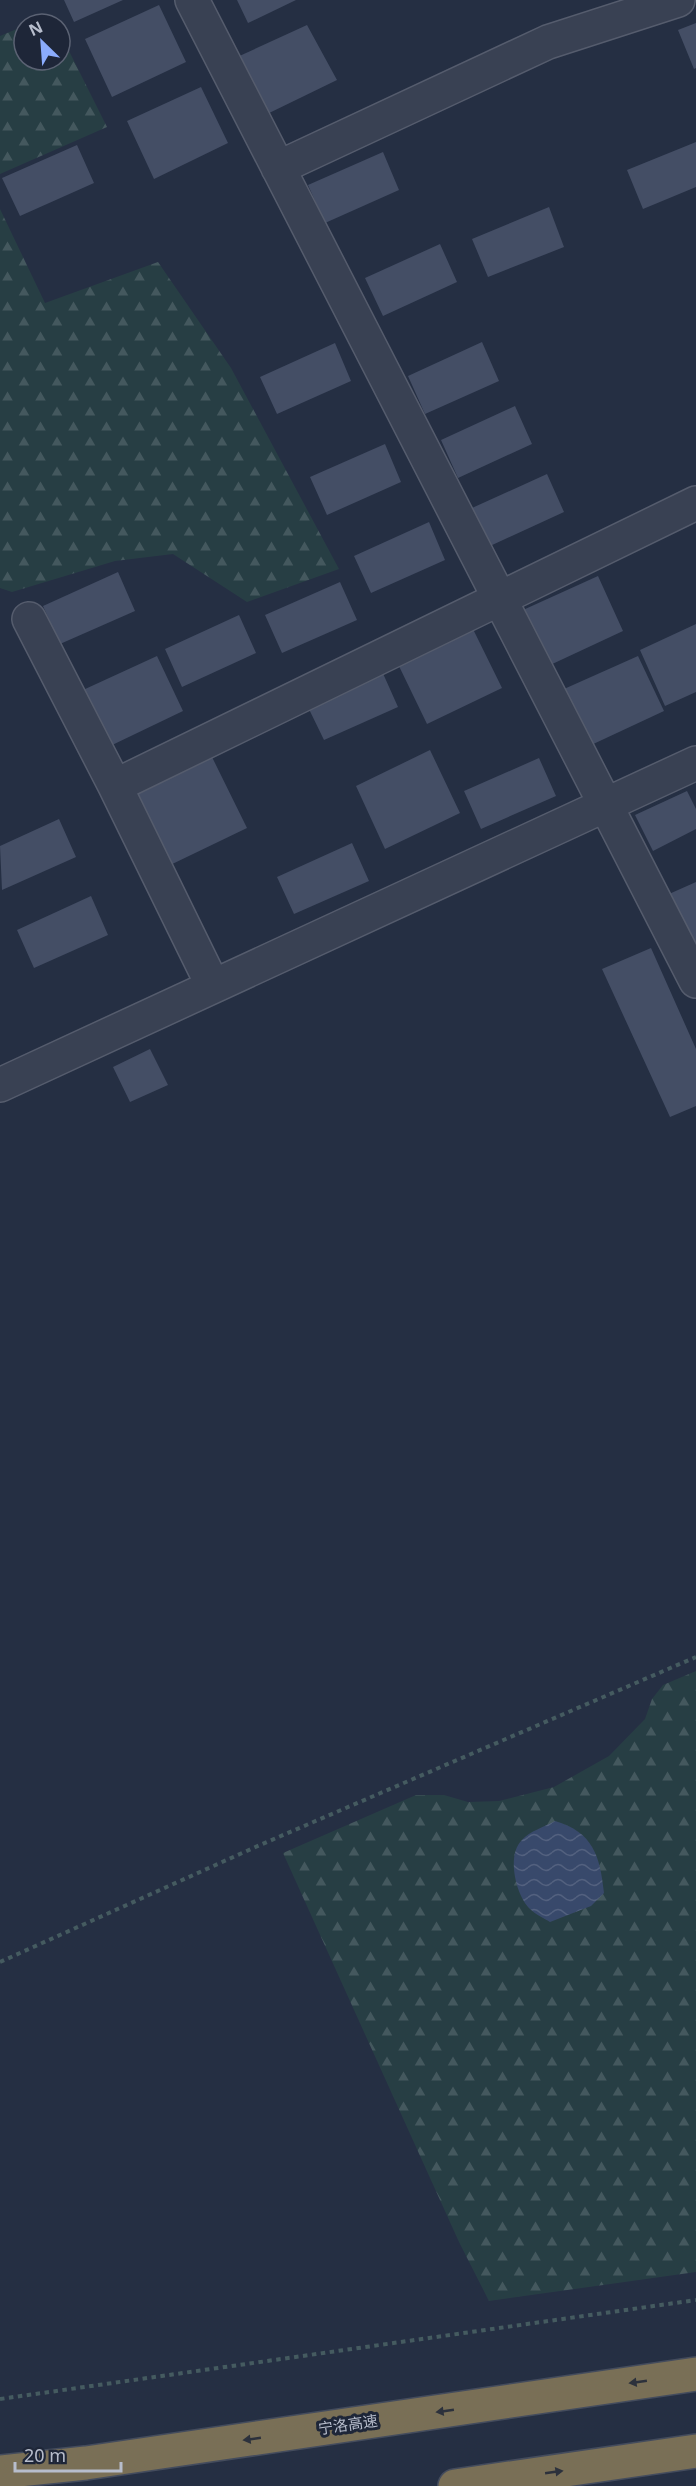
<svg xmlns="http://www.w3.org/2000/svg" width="696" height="2486" viewBox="0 0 696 2486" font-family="'Noto Sans','Noto Sans SC',sans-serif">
  <defs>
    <pattern id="forest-firs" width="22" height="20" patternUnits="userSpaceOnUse" patternTransform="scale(1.5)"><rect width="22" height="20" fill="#273e44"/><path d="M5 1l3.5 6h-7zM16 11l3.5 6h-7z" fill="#44585e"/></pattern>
    <pattern id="water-waves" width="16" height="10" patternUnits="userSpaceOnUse" patternTransform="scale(1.5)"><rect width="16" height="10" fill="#38496b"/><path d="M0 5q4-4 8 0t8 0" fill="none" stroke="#53617f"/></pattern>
  </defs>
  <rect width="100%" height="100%" fill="#252f43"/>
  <!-- forest -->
  <path fill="url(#forest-firs)" d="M24,26V60H60V33L107,127L0,174V36Z
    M0,209L45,303L158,262L231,368L339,569L247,602L173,554L115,561L12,592L0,588Z
    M696,1671V2272L489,2301L459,2242L283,1853L416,1795H444L468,1802L499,1801L554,1787L609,1756L645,1719L652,1699L663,1685Z"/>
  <!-- water -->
  <path fill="url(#water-waves)" d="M555,1821C593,1832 600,1856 604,1893L591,1906L550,1922C544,1918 536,1915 530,1909C516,1896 506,1855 522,1840C530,1831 544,1827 555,1821Z"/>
  <!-- building -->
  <path fill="#444e65" d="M64,0H123L74,22Z
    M237,0H296L248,23Z
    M159,5L186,62L112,97L85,39Z
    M696,23V68L694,69L678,30Z
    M307,25L337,80L263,116L235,58Z
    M201,87L228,143L154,179L127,121Z
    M696,142V187L643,209L627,170Z
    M77,145L94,183L20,216L2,178Z
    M383,152L399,190L325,223L308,185Z
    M549,207L564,247L488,277L472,239Z
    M440,244L457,282L383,316L365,278Z
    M482,342L499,381L425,414L408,376Z
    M335,343L351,381L277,414L260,377Z
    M515,406L532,444L458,478L441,440Z
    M385,444L401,482L327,515L310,477Z
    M547,474L564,512L490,546L472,508Z
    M429,522L445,560L371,593L354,556Z
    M118,572L135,611L60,644L43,606Z
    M598,576L623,631L548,666L523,610Z
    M340,582L357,620L282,653L265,615Z
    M239,615L256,653L182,687L165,649Z
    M696,624V692L665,706L640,650Z
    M471,625L502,688L427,724L397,662Z
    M157,656L183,711L108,747L83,690Z
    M638,656L664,711L589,746L564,689Z
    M381,669L398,707L324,740L306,703Z
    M430,750L460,813L385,849L356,786Z
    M212,757L247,828L164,868L129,798Z
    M539,758L556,796L481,829L464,791Z
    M687,791L696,809V829L653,851L635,815Z
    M59,819L76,857L2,890L0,846Z
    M352,843L369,881L294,914L277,877Z
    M696,882V948L669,894Z
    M91,896L108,935L34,968L17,930Z
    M651,948L696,1049V1106L670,1117L602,969Z
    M150,1049L168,1085L130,1102L113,1067Z"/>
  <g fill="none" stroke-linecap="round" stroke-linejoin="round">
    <!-- minor casing -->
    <g stroke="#555c6d" stroke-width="36">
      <path id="minor" d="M192,0L696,981
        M278,168L548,42L678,0
        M29,619L115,786
        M213,986L115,786L696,503
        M0,1085L696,763"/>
    </g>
    <!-- highway casing -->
    <g stroke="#444c5d" stroke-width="36">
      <path id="highway" d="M0,2472L86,2463L696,2374
        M455,2486L696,2451"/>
    </g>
    <!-- path -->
    <path stroke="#455b60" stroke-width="4" stroke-dasharray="4.5 4.5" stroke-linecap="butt" d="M0,1962L260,1845L696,1657
      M0,2399L696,2300"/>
    <!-- minor -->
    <use href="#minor" stroke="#394153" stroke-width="33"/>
    <!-- highway -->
    <use href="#highway" stroke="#796f56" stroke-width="33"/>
  </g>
  <!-- one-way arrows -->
  <defs><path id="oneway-solid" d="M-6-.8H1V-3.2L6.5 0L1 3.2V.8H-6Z" transform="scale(1.5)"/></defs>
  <g fill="#2c313c">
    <use href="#oneway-solid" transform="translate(638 2382) rotate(172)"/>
    <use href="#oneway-solid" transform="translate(445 2411) rotate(172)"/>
    <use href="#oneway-solid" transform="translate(252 2439) rotate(172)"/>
    <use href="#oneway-solid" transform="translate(554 2472) rotate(-8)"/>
  </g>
  <g text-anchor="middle" stroke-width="6" stroke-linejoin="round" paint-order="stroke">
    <!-- street labels -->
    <g font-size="15" fill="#b7bdcc" stroke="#1e2638">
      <text transform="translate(348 2425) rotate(-8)" y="5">宁洛高速</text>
    </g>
  </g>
  <!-- north arrow -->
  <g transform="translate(42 42) rotate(335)"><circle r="28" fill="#1e2638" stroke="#5b6273" stroke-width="1.5"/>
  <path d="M0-4.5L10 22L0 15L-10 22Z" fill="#8bacfd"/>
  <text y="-9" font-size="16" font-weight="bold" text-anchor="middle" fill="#b7bdcc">N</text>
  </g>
  <!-- scale -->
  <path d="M15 2462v9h106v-9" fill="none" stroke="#b7bdcc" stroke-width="3"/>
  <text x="24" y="2462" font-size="18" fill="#b7bdcc" stroke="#1e2638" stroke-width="4.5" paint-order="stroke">20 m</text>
</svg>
